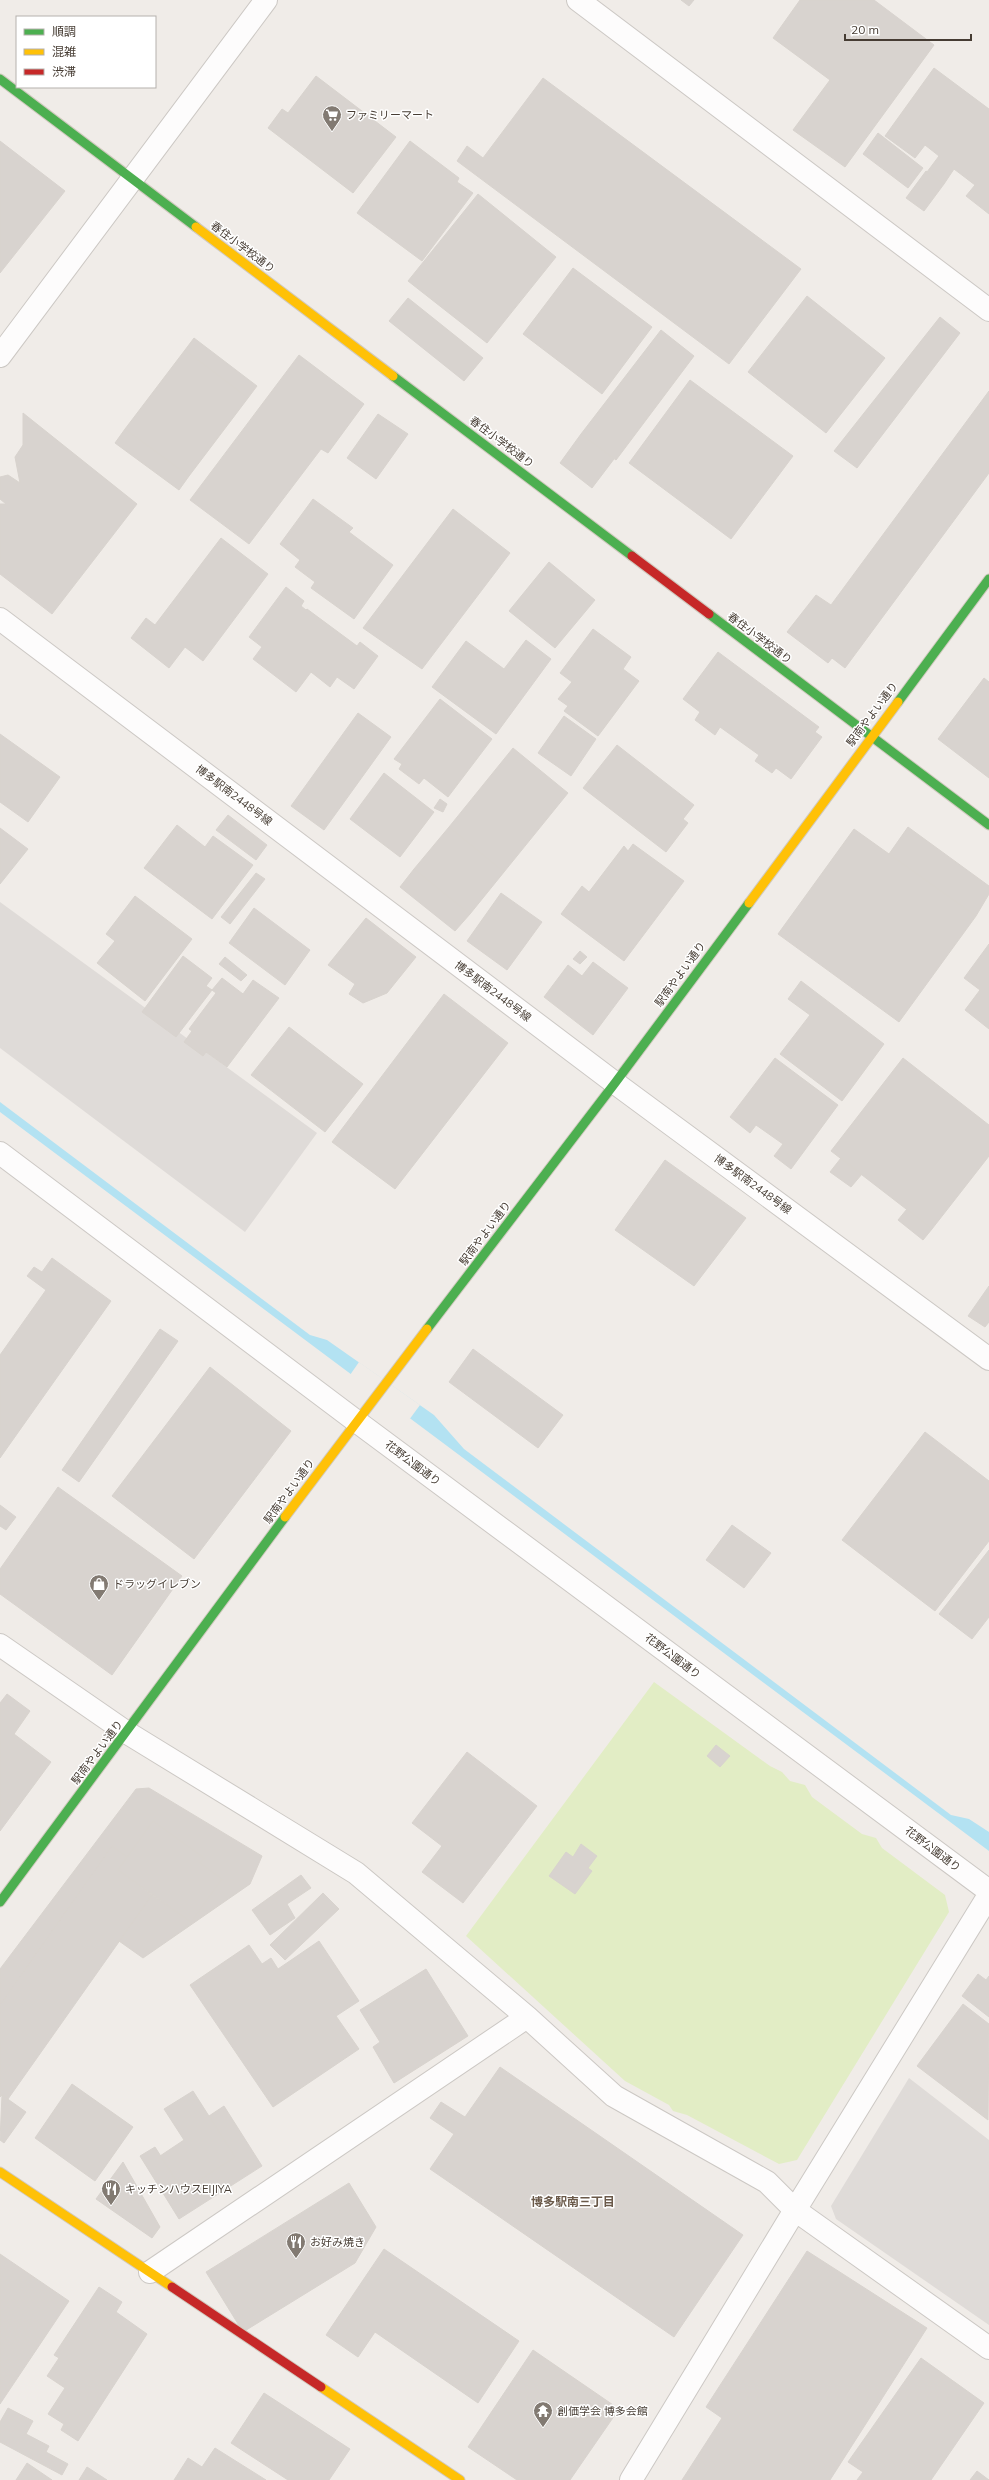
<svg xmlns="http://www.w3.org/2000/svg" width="989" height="2480" viewBox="0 0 989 2480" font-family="Mulish,'Noto Sans JP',sans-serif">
  <rect width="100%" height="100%" fill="#f0ece8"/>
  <!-- green -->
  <path fill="#e2edc5" d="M654,1682L770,1766L782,1772L790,1781L805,1785L812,1797L862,1834L876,1838L882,1848L945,1895L949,1912L797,2160L779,2164L687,2115L673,2111L669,2105L625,2081L466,1936Z"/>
  <!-- parking -->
  <path fill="#dfdbd8" d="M0,902L317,1133L245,1232L0,1048Z
    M909,2078L989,2140V2325L836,2219L831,2206Z"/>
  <!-- water -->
  <path fill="#b3e2f2" d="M0,1102L310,1335L327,1340L434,1415L464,1449L951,1815L969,1819L989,1832V1851L0,1112Z"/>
  <!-- pier -->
  <path fill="#f0ece8" d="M359,1362L420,1405L409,1420L350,1375Z"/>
  <!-- building -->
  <path fill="#d8d3cf" stroke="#d8d3ce" d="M681,0H694L689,6Z
    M800,0H874L934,45L845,167L793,130L830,80L773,38Z
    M934,68L989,109V214L966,196L975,185L954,169L944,184L927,172L939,156L925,145L915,158L885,136Z
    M316,76L396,137L353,193L268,128L282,109L288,113Z
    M543,78L801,269L729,364L457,161L467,146L483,158Z
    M878,133L923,168L908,188L863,154Z
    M0,141L65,191L0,273Z
    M410,141L459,178L457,182L473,193L422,261L357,213Z
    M926,171L944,184L924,211L906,198Z
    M478,194L556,257L487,343L408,281Z
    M573,268L652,327L602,394L523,334Z
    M807,296L885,358L826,433L748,372Z
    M408,298L483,358L464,381L389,321Z
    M940,317L960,333L857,468L834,451Z
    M661,330L694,356L616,460L581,434Z
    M194,338L257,386L248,398L185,350Z
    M185,350L248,398L189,476L125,429Z
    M299,355L364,404L328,453L321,449L249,544L190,500Z
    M690,380L793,456L731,539L629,463Z
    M989,391V473L845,668L832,658L828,663L787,632L816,595L831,605Z
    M23,413L137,504L52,614L0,574V504H6L0,499V477L8,475L20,483L15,457L23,445Z
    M378,414L408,434L376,479L347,458Z
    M125,429L189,476L179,490L115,443Z
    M581,434L614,459L592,488L560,463Z
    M313,499L353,528L349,532L393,565L354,619L311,588L315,582L295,567L300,560L280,544Z
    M453,509L510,553L422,669L363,628Z
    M221,538L268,574L203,661L185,647L169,668L131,638L146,618L155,625Z
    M549,562L595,600L555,648L509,611Z
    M286,587L304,601L301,606L306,610L307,609L357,646L360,642L378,656L354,689L337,677L330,687L311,672L296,692L253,659L262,647L249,637Z
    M593,629L631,657L623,669L639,681L598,736L564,711L568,706L558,699L572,682L560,673Z
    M526,640L551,659L496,734L432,687L466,641L504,669Z
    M718,652L819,727L815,732L822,737L791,779L776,768L772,773L755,761L759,755L720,727L715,735L695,720L700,712L683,699Z
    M984,678L989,682V778L938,739Z
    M440,699L492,739L448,797L424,778L419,784L399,769L402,764L394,759Z
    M358,713L391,737L324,830L291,806Z
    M564,716L596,739L571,776L538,753Z
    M0,734L60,777L28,822L0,802Z
    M617,745L694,805L683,819L688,823L666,852L583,788Z
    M513,748L568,793L504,872L449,827Z
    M384,773L434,812L400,857L350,819Z
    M440,799L447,804L443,812L434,808Z
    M228,815L267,845L256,860L216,830Z
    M177,825L205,847L213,836L253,865L212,919L144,868Z
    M449,827L504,872L470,914L414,869Z
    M908,827L989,886V894L976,916L889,854Z
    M0,828L28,849L0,884Z
    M854,829L976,916L899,1022L778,934Z
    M633,844L684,881L624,961L561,914L582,886L589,892L624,846L628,851Z
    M414,869L470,914L455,931L400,887Z
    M256,873L265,879L230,924L221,917Z
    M501,893L542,922L507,970L467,941Z
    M135,896L192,939L145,1001L97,963L115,941L106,934Z
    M254,908L310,950L285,985L229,943Z
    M366,918L416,957L387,993L363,1003L349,994L355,984L328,965Z
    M989,944V1029L965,1010L980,990L964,978Z
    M580,951L587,957L580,964L573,959Z
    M183,956L212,978L206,986L212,990L176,1037L142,1012Z
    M225,957L247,975L241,981L219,964Z
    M593,962L628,988L593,1035L544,997L568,965L582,976Z
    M222,978L243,994L253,980L279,998L227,1067L206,1052L203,1056L184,1042L192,1031L189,1029L216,993L212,990Z
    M801,981L884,1044L842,1101L780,1054L810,1015L788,999Z
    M444,994L508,1043L395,1189L332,1142Z
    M289,1027L363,1084L325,1132L251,1075Z
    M775,1058L838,1105L791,1169L774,1156L783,1144L756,1125L750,1133L730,1117Z
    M903,1058L989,1125V1156L932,1229L831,1151Z
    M841,1158L862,1174L851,1187L830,1172Z
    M665,1160L746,1218L694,1286L615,1230Z
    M907,1209L932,1229L923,1240L898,1220Z
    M52,1258L111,1301L0,1458V1355L46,1290L27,1276L34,1267L42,1272Z
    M989,1286V1322L985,1327L968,1316Z
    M160,1329L178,1341L79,1482L62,1470Z
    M473,1349L563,1415L538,1448L449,1382Z
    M210,1367L291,1431L194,1559L112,1496Z
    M925,1432L989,1481V1541L935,1611L842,1540Z
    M58,1487L182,1576L112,1675L0,1594V1569Z
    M0,1505L16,1517L6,1530L0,1526Z
    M732,1525L771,1553L744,1588L706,1560Z
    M989,1550V1617L972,1639L939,1614Z
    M7,1694L30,1711L14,1734L51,1762L0,1831V1703Z
    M716,1745L730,1756L720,1767L707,1756Z
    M467,1752L537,1806L463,1903L422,1872L442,1846L412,1823Z
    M149,1788L262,1856L250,1884L143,1958L119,1941L152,1895L191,1922L222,1879L200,1863L204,1858L153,1821L127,1857L112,1846L0,2005V1969L136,1789Z
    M153,1821L204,1858L200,1863L222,1879L191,1922L118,1870Z
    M581,1844L597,1856L588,1868L592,1871L575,1894L549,1876L566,1852L573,1857Z
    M112,1846L127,1857L118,1870L152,1895L8,2099L2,2095L0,2097V2005Z
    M301,1875L311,1888L287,1904L295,1918L270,1935L252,1910Z
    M323,1893L339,1909L285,1960L270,1945Z
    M319,1941L359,2001L336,2016L359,2049L273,2107L190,1985L249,1945L262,1964L271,1958L278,1969Z
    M426,1969L468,2036L394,2083L373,2047L380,2042L360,2010Z
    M978,1974L986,1980L989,1976V2017L962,1996Z
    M963,2004L989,2024L988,2120L917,2066Z
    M500,2067L743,2235L674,2337L430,2169L454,2134L430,2118L441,2102L465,2117Z
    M72,2084L133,2127L95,2181L35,2138Z
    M193,2091L235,2157L183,2191L160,2156L184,2140L164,2109Z
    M2,2095L26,2112L4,2143L0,2140Z
    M224,2106L262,2166L179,2219L140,2156L155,2147L183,2191L235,2157L209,2116Z
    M123,2162L160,2227L152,2238L96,2199Z
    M349,2183L376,2227L355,2263L243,2332L206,2272Z
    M384,2249L519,2341L478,2403L375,2332L358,2357L326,2335Z
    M807,2251L927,2328L830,2480H682L722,2418L706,2407Z
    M0,2254L69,2301L0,2404Z
    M99,2287L122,2302L116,2312L147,2334L78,2441L61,2430L64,2424L48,2414L65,2388L47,2376L59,2358L54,2355Z
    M533,2350L619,2409L570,2480H517L468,2447Z
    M921,2358L984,2403L931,2480H857L863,2472L848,2462Z
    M264,2393L350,2449L329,2480H288L231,2443Z
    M8,2408L33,2421L26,2434L49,2446L46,2452L68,2464L62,2475L0,2442V2422Z
    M215,2448L266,2480H174L188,2458L202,2467Z
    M27,2463L52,2480H16Z
    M87,2467L107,2480H79Z
    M977,2471L989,2480H970Z"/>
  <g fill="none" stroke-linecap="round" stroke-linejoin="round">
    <!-- street casing -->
    <g stroke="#ccc8c4" stroke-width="24">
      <path id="street" d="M578,0L989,310
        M0,356L266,0
        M0,619L615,1083L989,1359
        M0,1153L356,1421L989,1891
        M0,1645L126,1732L356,1873L527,2017L614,2096L767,2182L795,2210L989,2348
        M150,2272L527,2017
        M631,2480L795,2210L989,1895"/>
    </g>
    <!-- fast casing -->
    <g stroke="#d1cabf" stroke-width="11">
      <path id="fast" d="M0,79L196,227
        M393,376L632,556
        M709,614L989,825
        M898,702L989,579
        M427,1329L615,1083L749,903
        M0,1902L285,1517"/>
    </g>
    <!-- slow casing -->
    <g stroke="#d1cabf" stroke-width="11">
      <path id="slow" d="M196,227L393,376
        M749,903L898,702
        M285,1517L427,1329
        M0,2172L172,2287
        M321,2387L460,2480"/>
    </g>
    <!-- jam casing -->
    <g stroke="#d1cabf" stroke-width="11">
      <path id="jam" d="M632,556L709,614
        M172,2287L321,2387"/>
    </g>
    <!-- street -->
    <use href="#street" stroke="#fdfcfc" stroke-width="22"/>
    <!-- fast -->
    <use href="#fast" stroke="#4caf50" stroke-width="9"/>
    <!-- slow -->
    <use href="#slow" stroke="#ffc107" stroke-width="9"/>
    <!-- jam -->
    <use href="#jam" stroke="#c62828" stroke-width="9"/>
  </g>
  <!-- icons -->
  <defs>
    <g id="supermarket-pin" transform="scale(1)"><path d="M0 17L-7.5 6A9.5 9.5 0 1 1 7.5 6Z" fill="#827a72" stroke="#fff"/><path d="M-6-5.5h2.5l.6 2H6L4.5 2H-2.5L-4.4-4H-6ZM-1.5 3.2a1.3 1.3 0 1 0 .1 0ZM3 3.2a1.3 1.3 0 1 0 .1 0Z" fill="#fff"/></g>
    <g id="shop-pin" transform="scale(1)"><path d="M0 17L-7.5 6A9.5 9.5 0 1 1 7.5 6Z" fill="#827a72" stroke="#fff"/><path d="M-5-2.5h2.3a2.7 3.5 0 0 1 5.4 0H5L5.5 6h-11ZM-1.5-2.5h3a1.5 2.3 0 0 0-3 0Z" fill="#fff"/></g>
    <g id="restaurant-pin" transform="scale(1)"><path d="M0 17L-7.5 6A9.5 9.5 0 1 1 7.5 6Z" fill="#827a72" stroke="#fff"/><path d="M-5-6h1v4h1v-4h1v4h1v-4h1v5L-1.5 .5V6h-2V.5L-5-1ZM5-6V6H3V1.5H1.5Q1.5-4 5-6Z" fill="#fff"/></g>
    <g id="temple-pin" transform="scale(1)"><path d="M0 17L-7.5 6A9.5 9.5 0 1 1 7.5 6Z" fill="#827a72" stroke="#fff"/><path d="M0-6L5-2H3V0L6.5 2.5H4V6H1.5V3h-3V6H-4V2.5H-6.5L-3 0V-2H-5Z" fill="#fff"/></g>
  </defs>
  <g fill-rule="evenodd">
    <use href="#supermarket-pin" x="332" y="115"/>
    <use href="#shop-pin" x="99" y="1584"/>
    <use href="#restaurant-pin" x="111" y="2189"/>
    <use href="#restaurant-pin" x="296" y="2242"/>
    <use href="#temple-pin" x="543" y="2411"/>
  </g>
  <g text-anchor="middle" stroke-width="3" stroke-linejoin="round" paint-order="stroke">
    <!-- poi labels -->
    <g font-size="11" fill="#463c33" stroke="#fff" text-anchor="start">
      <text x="346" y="119">ファミリーマート</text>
      <text x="113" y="1588">ドラッグイレブン</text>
      <text x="125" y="2193">キッチンハウスEIJIYA</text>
      <text x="310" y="2246">お好み焼き</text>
      <text x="557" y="2415">創価学会 博多会館</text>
    </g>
    <!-- street labels -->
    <g font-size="11" fill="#463c33" stroke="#fff">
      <text transform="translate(243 247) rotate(37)" y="4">春住小学校通り</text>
      <text transform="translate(502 442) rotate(37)" y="4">春住小学校通り</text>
      <text transform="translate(760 638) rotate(37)" y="4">春住小学校通り</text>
      <text transform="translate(872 714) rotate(-53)" y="4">駅南やよい通り</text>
      <text transform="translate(234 795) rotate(37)" y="4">博多駅南2448号線</text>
      <text transform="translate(680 974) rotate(-54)" y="4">駅南やよい通り</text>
      <text transform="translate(493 991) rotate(37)" y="4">博多駅南2448号線</text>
      <text transform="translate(753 1184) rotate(36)" y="4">博多駅南2448号線</text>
      <text transform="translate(485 1233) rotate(-53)" y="4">駅南やよい通り</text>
      <text transform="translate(413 1463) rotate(37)" y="4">花野公園通り</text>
      <text transform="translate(289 1491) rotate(-54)" y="4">駅南やよい通り</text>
      <text transform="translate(673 1656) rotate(37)" y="4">花野公園通り</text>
      <text transform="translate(97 1752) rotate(-53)" y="4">駅南やよい通り</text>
      <text transform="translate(933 1849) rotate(37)" y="4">花野公園通り</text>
    </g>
    <!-- neighbourhood labels -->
    <g font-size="12" font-weight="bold" fill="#6a5949" stroke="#fff">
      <text x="573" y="2206">博多駅南三丁目</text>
    </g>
  </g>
  <!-- legend -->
  <rect x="16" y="16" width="140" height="72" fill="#ffffff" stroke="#b5b1ad"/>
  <rect x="24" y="29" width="20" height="6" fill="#4caf50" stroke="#b5b1ad"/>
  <text x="52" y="36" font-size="12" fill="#463c33">順調</text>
  <rect x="24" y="49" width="20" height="6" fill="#ffc107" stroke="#b5b1ad"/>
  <text x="52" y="56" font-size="12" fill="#463c33">混雑</text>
  <rect x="24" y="69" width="20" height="6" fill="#c62828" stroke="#b5b1ad"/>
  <text x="52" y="76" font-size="12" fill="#463c33">渋滞</text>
  <!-- scale -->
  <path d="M845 34v6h126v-6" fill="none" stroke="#463c33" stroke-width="2"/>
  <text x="851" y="34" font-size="12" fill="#463c33" stroke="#ffffff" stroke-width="3" paint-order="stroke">20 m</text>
</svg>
